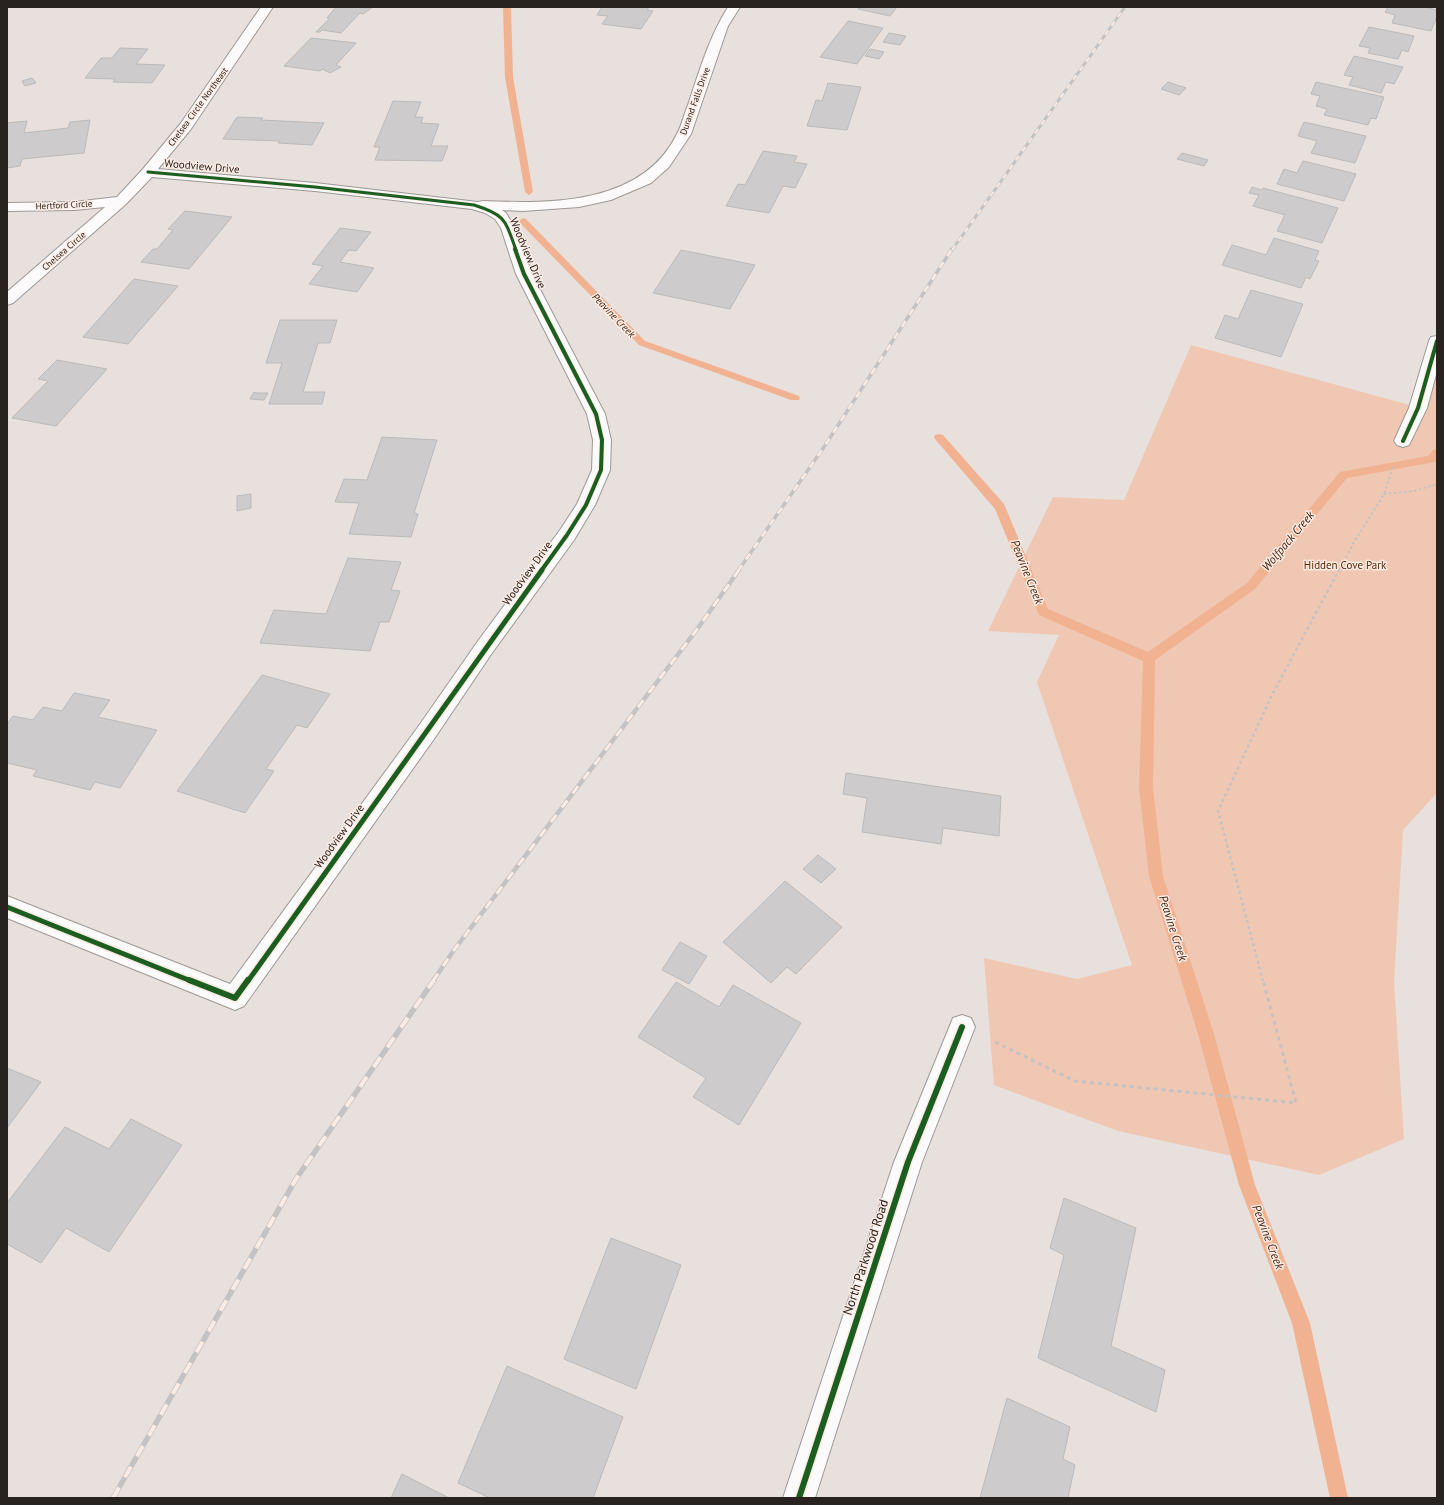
<svg xmlns="http://www.w3.org/2000/svg" width="1444" height="1505" viewBox="0 0 1444 1505" font-family="'PT Sans',sans-serif">
  <rect width="100%" height="100%" fill="#e8e0dc"/>
  <!-- green -->
  <path fill="#f0c7b2" d="M1437,342V793L1403,830L1394,982L1404,1139L1319,1175L1118,1131L994,1085L984,958L1077,979L1132,965L1037,682L1059,635L988,631L1053,497L1124,500L1191,345L1417,407Z"/>
  <g fill="none" stroke-linecap="round" stroke-linejoin="round">
    <!-- stream -->
    <path fill="#f0b291" fill-rule="evenodd" d="M503,7H511L513,77L533,192L529,195L525,192L505,77Z
      M523,218L526,219L645,341L799,396L800,398L799,400H791L639,345L520,223L519,221Z
      M939,434L943,435L1004,504L1048,609L1148,652L1247,583L1340,472L1428,456L1433,450L1437,449V459L1435,462L1347,478L1255,589L1155,660L1153,788L1163,876L1214,1034L1255,1185L1310,1323L1348,1498H1330L1292,1323L1239,1185L1198,1034L1149,876L1139,788L1143,661L1039,615L995,509L935,439L934,437L935,435Z"/>
  </g>
  <!-- building -->
  <path fill="#cdcbcc" stroke="#bbbaba" d="M336,7H373L363,14L360,13L341,33L322,30L320,32H316L329,19L327,18Z
    M602,7H649L647,10L653,11L641,29L602,24L608,16L597,15Z
    M860,7H897L890,16L858,9Z
    M1388,7H1424L1437,10V17L1431,31L1392,23L1395,15L1385,12Z
    M848,21L883,28L857,64L820,57Z
    M1369,27L1414,36L1408,52L1402,50L1398,59L1368,53L1370,48L1359,46Z
    M889,33L906,36L900,45L883,42Z
    M311,38L356,43L336,65L341,67L330,73L322,69L320,71L284,66Z
    M120,48L148,49L136,64L165,65L152,83L113,82L115,79L85,78L101,58H112Z
    M870,49L884,52L879,59L865,56Z
    M1354,56L1403,67L1394,84L1386,82L1381,93L1349,85L1353,77L1344,75Z
    M32,78L36,83L25,86L22,81Z
    M1168,82L1186,88L1179,95L1161,89Z
    M1316,82L1384,97L1376,119L1371,118L1368,125L1324,115L1327,109L1316,106L1320,96L1311,94Z
    M828,83L861,87L847,130L807,126L816,100L822,101Z
    M393,101L421,102L415,117H423L421,123L439,124L431,146H448L442,161L375,160L380,147H374Z
    M237,117L263,118L261,120L324,123L312,145L278,143L280,141L223,139Z
    M90,120L84,153L22,159L20,166L7,168V123L27,121L24,133L68,128L70,122Z
    M1304,122L1366,136L1355,163L1311,153L1317,141L1298,136Z
    M763,151L797,156L794,162L807,164L795,188L783,186L769,213L726,206L738,184L745,185Z
    M1182,153L1208,160L1204,166L1177,159Z
    M1303,161L1356,174L1344,201L1277,184L1284,169L1297,173Z
    M1252,187L1262,190L1263,188L1338,208L1322,243L1277,231L1285,215L1253,206L1259,195L1249,193Z
    M185,211L232,217L189,269L141,262L153,249H157L173,230L168,229Z
    M340,228L371,232L356,251L349,250L340,262L374,268L357,292L309,284L323,266L312,264Z
    M1274,238L1319,251L1315,260L1319,261L1310,279L1306,277L1301,288L1222,265L1232,245L1266,255Z
    M681,250L755,265L730,309L653,293Z
    M134,279L178,286L128,344L83,337Z
    M1251,290L1303,304L1281,357L1215,338L1225,315L1238,319Z
    M280,320H337L330,343H318L303,392H325L322,404H269L282,363H266Z
    M57,360L107,369L56,426L12,418L48,381L38,379Z
    M254,392L257,393H268L264,400L250,399Z
    M382,437L437,440L414,513L418,514L411,537L349,534L359,503L335,502L344,479L367,480Z
    M251,494V508L237,511V496Z
    M348,558L401,562L391,590L400,591L389,622H380L370,651L260,643L274,610L326,614Z
    M262,675L330,694L307,728L297,725L266,769L274,771L245,813L177,791Z
    M74,693L110,700L98,717L157,730L120,788L95,782L90,790L33,776L37,770L7,763V724L13,716L33,720L43,707L62,711Z
    M846,773L1001,796L999,836L943,828L941,844L862,832L867,798L843,794Z
    M818,855L836,869L821,883L803,869Z
    M785,881L842,927L796,974L787,967L771,983L723,942Z
    M680,942L707,956L689,984L662,970Z
    M676,982L719,1007L733,985L801,1023L739,1125L693,1097L706,1078L638,1037Z
    M7,1068L41,1082L7,1128Z
    M131,1119L182,1145L109,1252L66,1228L41,1263L7,1244V1203L65,1127L109,1149Z
    M1064,1198L1136,1228L1111,1346L1165,1370L1156,1412L1038,1358L1064,1255L1050,1248Z
    M611,1238L681,1265L636,1389L564,1359Z
    M507,1366L623,1417L593,1498H490L458,1483Z
    M1007,1398L1070,1427L1063,1459L1075,1465L1068,1498H980Z
    M402,1474L449,1498H391Z"/>
  <g fill="none" stroke-linecap="round" stroke-linejoin="round">
    <!-- minor casing -->
    <g stroke="#9e9895" stroke-width="2">
      <path id="minor" d="M261,7H273L191,129L158,169L315,183L478,202L483,201C551,204 642,205 677,134C682,125 684,114 688,105C699,72 709,37 728,7H740L728,26L691,134L669,167L651,183L611,200L579,207L523,211L502,210L506,213L515,228L532,274L605,414L611,440L610,470L595,505L574,540L492,653L434,739L244,1006L235,1010L7,918V896L230,984L418,727L478,641L560,530L577,504L592,470L593,440L587,414L516,274L501,228L495,219L485,213L472,209L315,191L152,177L126,204L13,303L7,305V292L105,207L74,210L7,211V203L74,202L117,197L143,169L181,123Z
        M1437,336V371L1427,408L1409,445L1403,447L1397,445L1394,441L1409,408L1429,341L1431,337Z
        M962,1015L971,1018L975,1027L922,1162L815,1498H783L894,1162L953,1018Z"/>
    </g>
    <!-- path-far2 -->
    <path stroke="#c6c2c1" stroke-width="2" stroke-dasharray="2.5 2.5" stroke-linecap="butt" d="M1384,494L1414,491L1437,484
      M1339,571L1354,542L1384,494L1393,467"/>
    <!-- path-far1 -->
    <path stroke="#c6c2c1" stroke-width="2.5" stroke-dasharray="3 3" stroke-linecap="butt" d="M1263,981L1218,811L1272,695L1339,570"/>
    <!-- path -->
    <path stroke="#c6c2c1" stroke-width="3" stroke-dasharray="4 4" stroke-linecap="butt" d="M995,1042L1075,1081L1296,1103L1263,980"/>
    <!-- minor -->
    <use href="#minor" fill="#fcfafa" fill-rule="evenodd"/>
    <!-- rail-far3 casing -->
    <g stroke="#c4c2c2" stroke-width="3">
      <path id="rail-far3" d="M952,250L1125,7"/>
    </g>
    <!-- rail-far2 casing -->
    <g stroke="#c4c2c2" stroke-width="3.5">
      <path id="rail-far2" d="M738,571L824,447L952,249"/>
    </g>
    <!-- rail-far1 casing -->
    <g stroke="#c4c2c2" stroke-width="4.5">
      <path id="rail-far1" d="M433,981L454,950L698,628L739,570"/>
    </g>
    <!-- rail casing -->
    <g stroke="#c4c2c2" stroke-width="5.5">
      <path id="rail" d="M113,1498L296,1179L434,980"/>
    </g>
    <!-- rail-far3 -->
    <use href="#rail-far3" stroke="#fbebe3" stroke-width="2" stroke-dasharray="5.5" stroke-linecap="butt"/>
    <!-- rail-far2 -->
    <use href="#rail-far2" stroke="#fbebe3" stroke-width="2.5" stroke-dasharray="7" stroke-linecap="butt"/>
    <!-- rail-far1 -->
    <use href="#rail-far1" stroke="#fbebe3" stroke-width="3" stroke-dasharray="9" stroke-linecap="butt"/>
    <!-- rail -->
    <use href="#rail" stroke="#fbebe3" stroke-width="4" stroke-dasharray="12" stroke-linecap="butt"/>
    <!-- cycleway-far3 casing -->
    <g stroke="#fbebe3" stroke-width="4.5">
      <path id="cycleway-far3" d="M148,172L315,187L474,205C506,215 505,220 516,250"/>
    </g>
    <!-- cycleway-far2 casing -->
    <g stroke="#fbebe3" stroke-width="6">
      <path id="cycleway-far2" d="M515,249L524,274L596,414L602,440L601,470L586,505L567,535L541,571
        M1403,441L1418,408L1437,341"/>
    </g>
    <!-- cycleway-far1 casing -->
    <g stroke="#fbebe3" stroke-width="8">
      <path id="cycleway-far1" d="M7,907L191,981
        M248,981L542,570"/>
    </g>
    <!-- cycleway casing -->
    <g stroke="#fbebe3" stroke-width="9">
      <path id="cycleway" d="M189,980L235,998L248,980
        M799,1498L908,1162L962,1027"/>
    </g>
    <!-- cycleway-far3 -->
    <use href="#cycleway-far3" stroke="#1b5e20" stroke-width="3"/>
    <!-- cycleway-far2 -->
    <use href="#cycleway-far2" stroke="#1b5e20" stroke-width="4"/>
    <!-- cycleway-far1 -->
    <use href="#cycleway-far1" stroke="#1b5e20" stroke-width="5"/>
    <!-- cycleway -->
    <use href="#cycleway" stroke="#1b5e20" stroke-width="6"/>
  </g>
  <g text-anchor="middle" stroke-width="3" stroke-linejoin="round" paint-order="stroke">
    <!-- far-street labels -->
    <g font-size="9" fill="#292320" stroke="#fbebe3">
      <text transform="translate(695 101) rotate(-70)" y="3">Durand Falls Drive</text>
      <text transform="translate(198 107) rotate(-54)" y="3">Chelsea Circle Northeast</text>
      <text transform="translate(64 205) rotate(-3)" y="3">Hertford Circle</text>
      <text transform="translate(64 251) rotate(-41)" y="3">Chelsea Circle</text>
    </g>
    <!-- far-water labels -->
    <g font-size="10" font-style="italic" fill="#482613" stroke="#fbebe3">
      <text transform="translate(614 315) rotate(46)" y="4">Peavine Creek</text>
    </g>
    <!-- street labels -->
    <g font-size="11" fill="#292320" stroke="#fbebe3">
      <text transform="translate(202 166) rotate(5)" y="4">Woodview Drive</text>
      <text transform="translate(528 253) rotate(67)" y="4">Woodview Drive</text>
      <text transform="translate(527 573) rotate(-54)" y="4">Woodview Drive</text>
      <text transform="translate(339 836) rotate(-54)" y="4">Woodview Drive</text>
    </g>
    <!-- park labels -->
    <g font-size="11" fill="#5a2501" stroke="#fbebe3">
      <text x="1345" y="569">Hidden Cove Park</text>
    </g>
    <!-- water labels -->
    <g font-size="12" font-style="italic" fill="#482613" stroke="#fbebe3">
      <text transform="translate(1288 541) rotate(-50)" y="4">Wolfpack Creek</text>
      <text transform="translate(1027 572) rotate(68)" y="4">Peavine Creek</text>
      <text transform="translate(1173 928) rotate(72)" y="4">Peavine Creek</text>
      <text transform="translate(1268 1237) rotate(69)" y="4">Peavine Creek</text>
    </g>
    <!-- near-street labels -->
    <g font-size="13" fill="#292320" stroke="#fbebe3">
      <text transform="translate(865 1257) rotate(-72)" y="5">North Parkwood Road</text>
    </g>
  </g>
  <!-- border -->
  <rect width="1444" height="1505" fill="none" stroke="#292320" stroke-width="16"/>
</svg>
